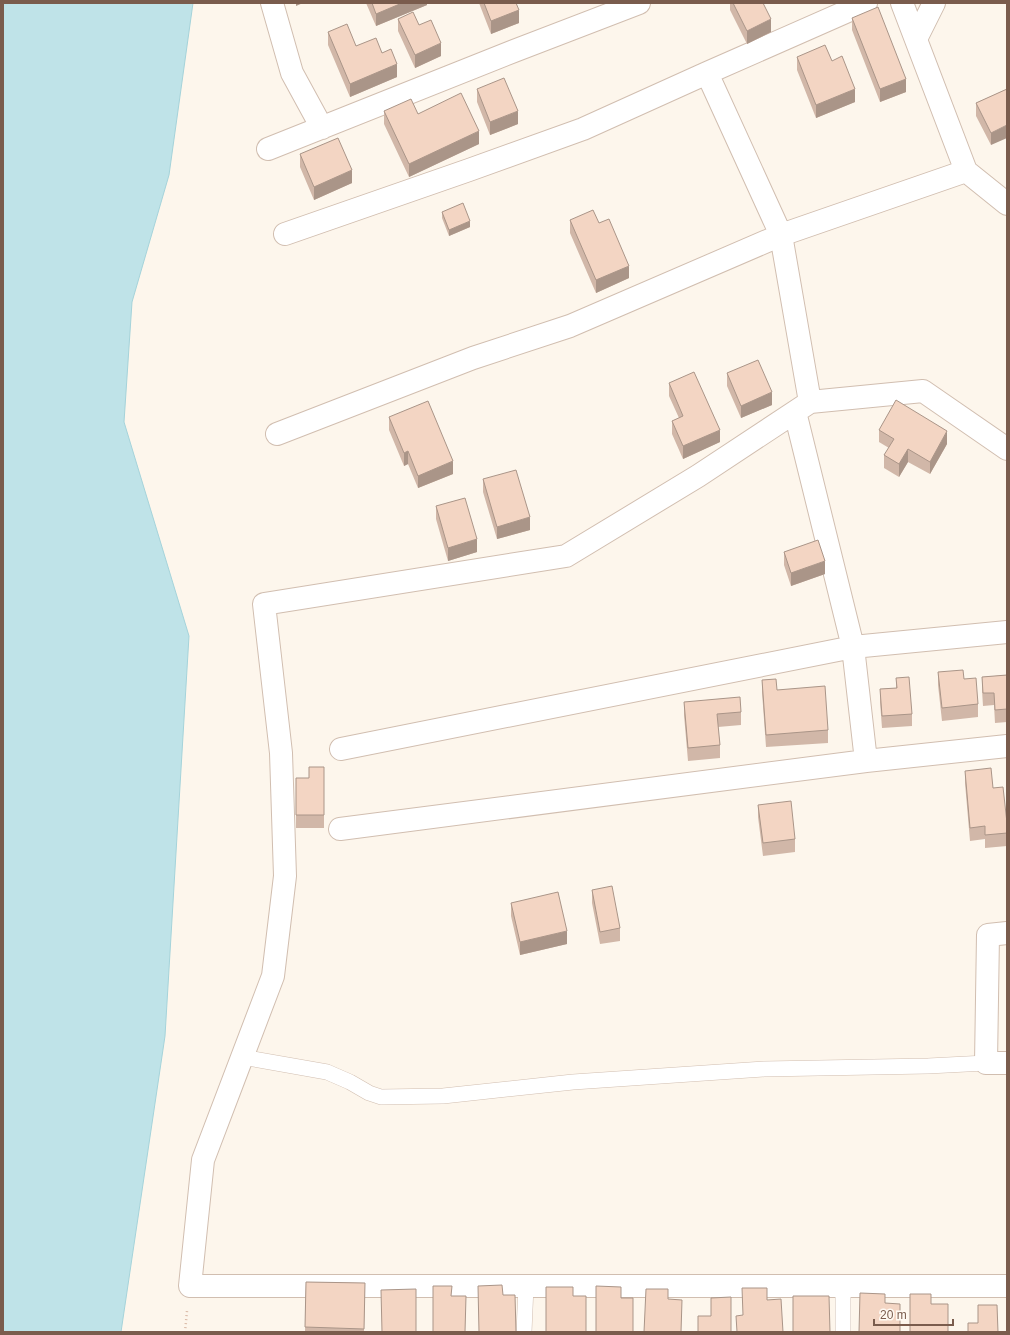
<svg xmlns="http://www.w3.org/2000/svg" width="1010" height="1335" viewBox="0 0 1010 1335" font-family="Helvetica,sans-serif">
  <rect width="100%" height="100%" fill="#fdf6ec"/>
  <!-- water -->
  <path fill="#bfe3e8" stroke="#a5d3da" d="M3,3H193L169,175L132,302L124,422L189,636L165,1036L121,1332H3Z"/>
  <g fill="none" stroke-linecap="round" stroke-linejoin="round">
    <!-- lane casing -->
    <g stroke="#d1beb0" stroke-width="16">
      <path id="lane" d="M242,1057L327,1072L350,1082L369,1093L381,1097L443,1096L573,1082L764,1069L928,1066L986,1063
        M524,1332L526,1286
        M843,1332V1286"/>
    </g>
    <!-- street casing -->
    <g stroke="#d1beb0" stroke-width="24">
      <path id="street" d="M272,3L292,73L322,128
        M902,3L966,171
        M916,39L934,3
        M707,73L781,235L810,402
        M268,149L514,51L639,3
        M285,234L469,170L583,129L707,73L866,3
        M795,412L853,647L866,761
        M277,434L473,358L570,326L781,235L966,171L1007,204
        M1007,449L923,391L810,402L698,476L566,556L264,604L281,753L285,876L273,976L203,1160L190,1286H1007
        M341,749L853,647L1007,632
        M340,829L866,761L1007,746
        M1007,933L988,935L986,1063H1007"/>
    </g>
    <!-- path -->
    <path stroke="#d9b8a5" stroke-width="2.5" stroke-dasharray="1 3" stroke-linecap="butt" d="M185,1332L187,1311"/>
    <!-- lane -->
    <use href="#lane" stroke="#fff" stroke-width="15"/>
    <!-- street -->
    <use href="#street" stroke="#fff" stroke-width="22"/>
  </g>
  <!-- wall -->
  <path fill="#d1b7a8" d="M366,3H427V5L376,26Z
    M479,3H516L519,23L491,34Z
    M730,3H763L771,32L747,44L730,10Z
    M852,18L906,92L880,102L852,30Z
    M398,19L419,25L441,56L415,68L398,31Z
    M328,32L356,46L382,53L397,77L350,97L328,45Z
    M797,57L832,61L855,102L816,118L797,70Z
    M477,89L518,124L490,135L477,102Z
    M1007,89L991,145L976,116V103Z
    M384,111L418,114L479,144L409,177L384,124Z
    M300,154L352,183L314,200L300,167Z
    M442,212L470,227L449,236L442,218Z
    M570,220L599,223L629,278L596,293L570,233Z
    M727,373L772,405L741,418L727,386Z
    M669,383L720,442L683,459L672,434V421L679,418L669,396Z
    M389,417L453,474L418,488L408,464L404,466L389,430Z
    M879,430L947,444L930,474L908,462L899,477L884,468V455L889,448L879,442Z
    M483,479L530,530L497,539L483,492Z
    M436,506L477,552L448,561L436,519Z
    M784,552L825,574L791,586L784,565Z
    M938,672L964,679L978,704V717L942,721L938,685Z
    M1007,675V722L995,723L994,705L983,706L982,690V677Z
    M896,678L912,714V726L882,728L880,702V689L896,688Z
    M762,680L777,690L828,730V743L766,747L762,692Z
    M684,702L741,712V725L718,727L720,745V758L688,761L684,715Z
    M324,767V828H296V778H309Z
    M965,771L993,788L1007,823V846L985,848V839L970,841L965,783Z
    M758,805L795,839V852L763,856L758,817Z
    M592,890L620,928V941L600,944L592,903Z
    M511,903L567,944L520,955L511,916Z
    M306,1282L365,1283L364,1332H305Z"/>
  <!-- shaded-wall -->
  <path fill="#aa9588" d="M296,3H303L296,6Z
    M402,3H427V5L376,26V14Z
    M519,10V23L491,34V21Z
    M771,19V32L747,44V31Z
    M441,43V56L415,68V55Z
    M397,64V77L350,97V84Z
    M906,79V92L880,102V89Z
    M855,89V102L816,118V105Z
    M518,111V124L490,135V122Z
    M1007,125V138L991,145V133Z
    M479,131V144L409,177V164Z
    M352,170V183L314,200V187Z
    M470,221V227L449,236V230Z
    M629,266V278L596,293V280Z
    M772,392V405L741,418V406Z
    M720,430V442L683,459V446Z
    M947,431V444L930,474V462Z
    M908,449V462L899,477V464Z
    M408,451V464L404,466V453Z
    M453,461V474L418,488V476Z
    M530,517V530L497,539V527Z
    M477,539V552L448,561V548Z
    M825,561V574L791,586V573Z
    M567,931V944L520,955V942Z"/>
  <!-- building -->
  <path fill="#f3d5c3" stroke="#aa9588" d="M372,3H402L376,14Z
    M484,3H516L519,10L491,21Z
    M733,3H763L771,19L747,31Z
    M878,7L906,79L880,89L852,18Z
    M413,12L419,25L431,20L441,43L415,55L398,19Z
    M347,24L356,46L376,38L382,53L391,49L397,64L350,84L328,32Z
    M825,45L832,61L842,56L855,89L816,105L797,57Z
    M504,78L518,111L490,122L477,89Z
    M1007,89V125L991,133L976,103Z
    M461,93L479,131L409,164L384,111L411,99L418,114Z
    M338,138L352,170L314,187L300,154Z
    M463,203L470,221L449,230L442,212Z
    M593,210L599,223L609,219L629,266L596,280L570,220Z
    M758,360L772,392L741,406L727,373Z
    M694,372L720,430L683,446L672,421L683,416L669,383Z
    M896,400L947,431L930,462L908,449L899,464L884,455L894,439L879,430Z
    M428,401L453,461L418,476L408,451L404,453L389,417Z
    M516,470L530,517L497,527L483,479Z
    M465,498L477,539L448,548L436,506Z
    M818,540L825,561L791,573L784,552Z
    M963,670L964,679L976,678L978,704L942,708L938,672Z
    M1007,675V709L995,710L994,693H983L982,677Z
    M909,677L912,714L882,716L880,689L897,688L896,678Z
    M776,679L777,690L825,686L828,730L766,735L762,680Z
    M740,697L741,712L717,714L720,745L688,748L684,702Z
    M309,767H324V815H296V778H309Z
    M991,768L993,788L1003,787L1007,823V833L985,835V826L970,828L965,771Z
    M791,801L795,839L763,843L758,805Z
    M612,886L620,928L600,932L592,890Z
    M558,892L567,931L520,942L511,903Z
    M306,1282L365,1283L364,1329L305,1327Z
    M502,1285L503,1295H515L516,1332H479L478,1286Z
    M433,1286H452L451,1296H466L465,1332H433Z
    M596,1286L621,1287V1298H633V1332H596Z
    M546,1287H573V1296H586V1332H546Z
    M742,1288H767V1300L781,1299L783,1332H737L736,1316L743,1315Z
    M416,1289V1332H382L381,1290Z
    M646,1289H668V1299L682,1300L681,1332H644Z
    M860,1293L885,1294V1303L900,1304V1332H859Z
    M910,1294H931V1304H948V1332H910Z
    M793,1296H829L830,1332H793Z
    M731,1297V1332H698V1316H711V1298Z
    M978,1305H997L998,1332H968V1323H978Z"/>
  <!-- border -->
  <rect width="1010" height="1335" fill="none" stroke="#7a5c4d" stroke-width="8"/>
  <!-- scale -->
  <path d="M874 1319v6h79v-6" fill="none" stroke="#7a5c4d" stroke-width="2"/>
  <text x="880" y="1319" font-size="12" fill="#7a5c4d" stroke="#fffaf3" stroke-width="3" paint-order="stroke">20 m</text>
</svg>
